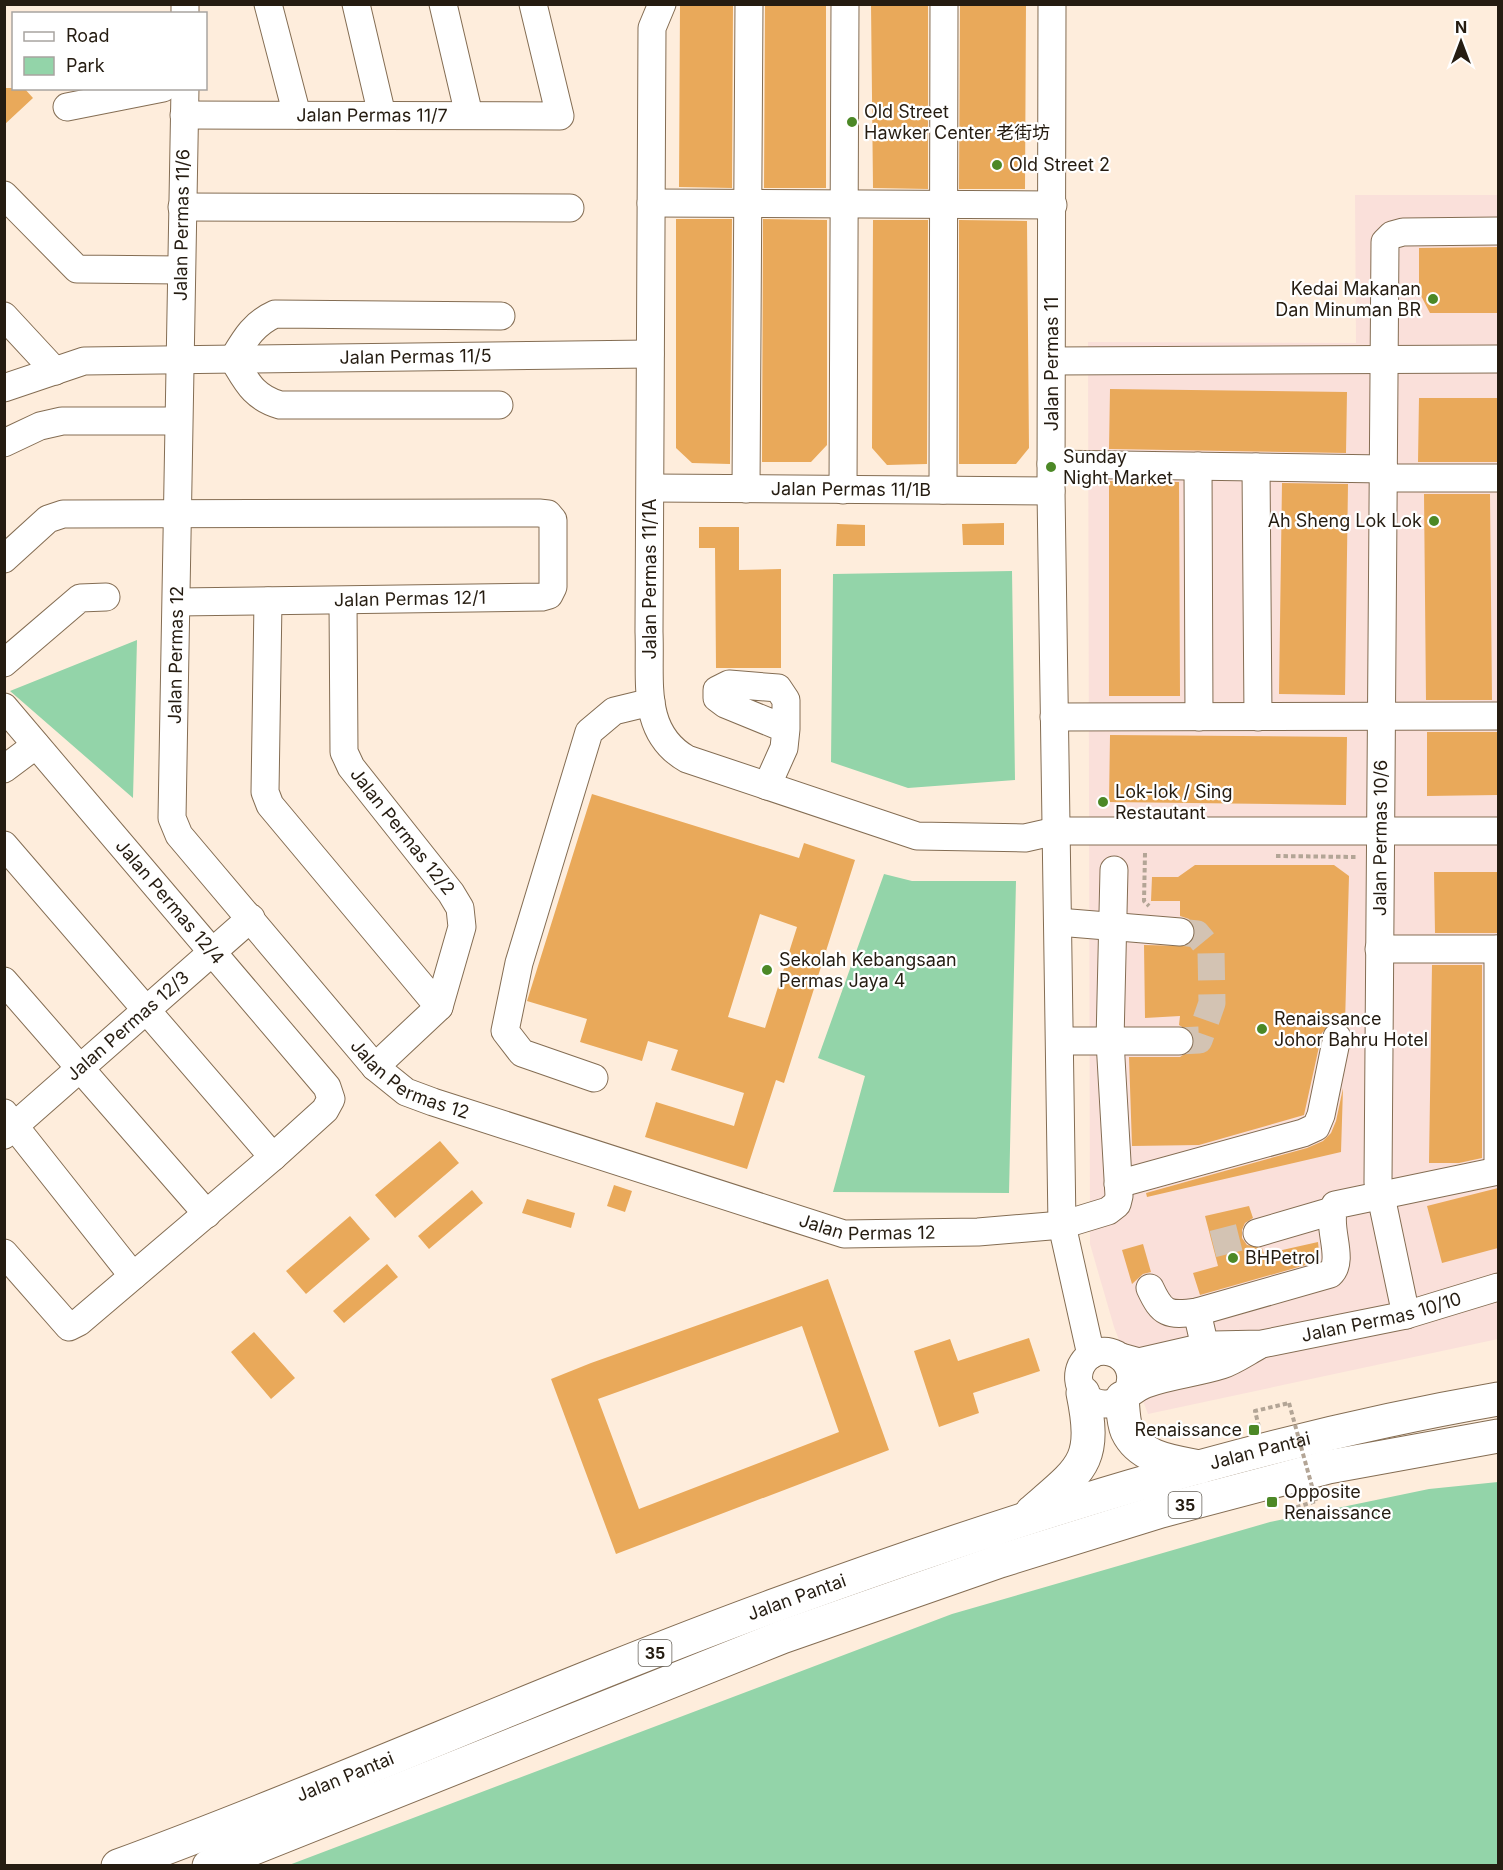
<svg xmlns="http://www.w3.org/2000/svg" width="1503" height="1870" viewBox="0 0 1503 1870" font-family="Inter,'Noto Sans SC',sans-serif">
  <rect width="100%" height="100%" fill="#feeddc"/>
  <!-- commercial -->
  <path fill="#fae0da" d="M1355,195H1498V1339L1148,1414L1114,1327L1090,1244L1088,342L1356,343Z"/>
  <!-- green -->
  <path fill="#93d4a9" d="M1012,571L1015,780L908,788L831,762L833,574Z
    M137,640L133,798L10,691Z
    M884,874L912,881H1016L1009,1193L833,1192L865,1076L818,1058Z
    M1498,1482V1865H289L952,1614L1270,1522L1429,1489Z"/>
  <!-- building -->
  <path fill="#e9a95a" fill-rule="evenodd" d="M680,4H733L732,188L679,187Z
    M765,4H826V188H764Z
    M871,4H928V189L873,188Z
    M960,4H1026L1025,189H959Z
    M4,88H24L33,98L4,125Z
    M676,219H732L730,464L692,463L676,448Z
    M763,219L827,220V445L811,462H762Z
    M873,220H928L927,464L887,465L872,448Z
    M959,220L1027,221L1029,448L1016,464H959Z
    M1498,247V313H1430L1419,292V248Z
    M1110,389L1347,392L1346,453L1109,449Z
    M1419,398H1498V462H1418Z
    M1109,481L1179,482L1180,696H1109Z
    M1282,483L1348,484L1345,695L1279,694Z
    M1424,494H1490L1492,700H1426Z
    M1004,523V545H963L962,524Z
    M837,524L865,525V546H836Z
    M699,527H739V570L781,569V668H716L715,548H699Z
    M1427,732H1498V795L1427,796Z
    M1110,735L1347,737L1346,805L1109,802Z
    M592,794L799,858L804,843L855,860L784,1083L776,1080L747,1169L645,1137L656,1102L734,1126L744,1093L671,1070L678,1050L648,1041L642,1061L580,1042L587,1019L527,1001ZM760,914L797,927L765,1028L728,1017Z
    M1195,865H1334L1349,876L1345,1024L1332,1022L1322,1033L1304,1115L1199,1145L1132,1146L1129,1057H1180L1192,1049L1195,1042L1192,1033L1179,1025L1180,1016L1145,1018L1144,945L1186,946L1193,941L1196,933L1189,919L1180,916V901H1151L1152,877H1178Z
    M1434,872H1498V933H1435Z
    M1432,965H1482V1158L1459,1163H1429Z
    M1343,1088L1341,1152L1147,1197L1146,1193L1307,1148L1323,1141L1331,1133L1336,1121Z
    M440,1141L459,1163L395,1218L375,1195Z
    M614,1185L632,1191L625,1212L607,1206Z
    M1498,1188V1248L1442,1263L1427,1206Z
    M472,1190L483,1203L429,1249L418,1236Z
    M527,1199L575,1213L571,1228L522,1213Z
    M1249,1206L1253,1218L1245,1223L1242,1230V1238L1247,1245L1262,1248L1264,1254L1318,1242L1320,1261L1200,1295L1193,1273L1218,1266L1205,1216Z
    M350,1216L370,1239L306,1294L286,1271Z
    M1143,1244L1151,1272L1143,1274L1132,1284L1122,1250Z
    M387,1264L398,1277L344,1323L333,1311Z
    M828,1279L889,1450L616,1554L551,1379L591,1363ZM802,1326L839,1432L639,1509L598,1399Z
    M254,1332L295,1378L271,1399L231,1352Z
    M1029,1338L1040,1371L973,1393L979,1413L939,1427L914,1351L950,1339L958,1361Z"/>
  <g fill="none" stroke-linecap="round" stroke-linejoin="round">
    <!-- minor-tunnel -->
    <path stroke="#d3c3b3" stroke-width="27" stroke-dasharray="27 14" stroke-linecap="butt" d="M1179,1041L1199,1040L1212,1003L1211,951L1197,934L1180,932
      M1213,1244L1257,1233"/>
    <!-- minor casing -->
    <g stroke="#846d53" stroke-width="29">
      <g id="minor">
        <path d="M185,4V14"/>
        <path d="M268,4L297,115"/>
        <path d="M356,4L382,115"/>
        <path d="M443,4L469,115"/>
        <path d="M662,4L652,28L649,632C651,680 640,732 687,759L917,836L1025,838L1056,831H1498"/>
        <path d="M1052,4L1051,491L1062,1225L1091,1355"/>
        <path id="s1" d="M185,88L172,818L179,835L375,1067L406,1092L433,1102L844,1234L978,1232L1062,1225L1108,1211L1117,1204L1119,1196L1110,1041L1114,870"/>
        <path d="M67,107L163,88"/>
        <path id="s2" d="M184,115L560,116L533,4"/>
        <path d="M4,195L77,269L181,270"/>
        <path d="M651,203L1053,205"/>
        <path d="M182,207L570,208"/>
        <path d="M4,316L55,371"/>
        <path d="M233,359C245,339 253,324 275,314L501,316"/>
        <path d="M233,359C247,382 253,397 280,405H499"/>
        <path d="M1052,361L1498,359"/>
        <path id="s3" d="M4,388L84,361L650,354"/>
        <path d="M4,443L40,426L62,421H178"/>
        <path d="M1051,464L1384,469"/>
        <path d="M1198,466L1199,717"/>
        <path d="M1256,467L1258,717"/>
        <path d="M1384,478H1498"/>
        <path id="s4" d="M651,488L1051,491"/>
        <path d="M746,489L749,4"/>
        <path d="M843,490L845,4"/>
        <path d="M943,490L944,4"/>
        <path d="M4,559L48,519L63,514L539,513L548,514L553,520V587L549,595L542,597L177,602"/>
        <path d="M268,601L265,792L270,805L439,1007"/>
        <path id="s5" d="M343,601L344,752L351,767L451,893L460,908L462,927L439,1007L375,1067"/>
        <path d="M4,663L80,598L106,597"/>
        <path id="s6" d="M4,707L327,1087L331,1099L325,1110L273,1157L79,1322L69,1327L4,1253"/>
        <path d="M1054,717L1498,716"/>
        <path d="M4,769L36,745"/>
        <path d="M767,786L784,748L786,729L725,704L717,698V690L729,684L778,688L786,700V729"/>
        <path d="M4,845L273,1157"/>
        <path d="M1058,922L1180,932"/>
        <path d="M1379,949H1498"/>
        <path d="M4,981L207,1214"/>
        <path d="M1060,1041H1179"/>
        <path d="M594,1078L522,1053L505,1031L519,963L589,732L614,711L651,702"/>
        <path d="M4,1113L133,1276"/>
        <path id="s7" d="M4,1135L251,918"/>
        <path d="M1498,1171V949"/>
        <path d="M1118,1184L1303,1133L1316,1127L1321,1115L1337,1037"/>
        <path d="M1257,1233L1332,1211"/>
        <path d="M1150,1288C1162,1314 1168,1316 1197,1312"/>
        <path id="s8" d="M1406,1315L1378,1182L1385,242L1392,235L1403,232L1498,231"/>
        <path d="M1205,1347L1197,1312L1330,1274C1346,1260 1325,1225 1335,1205L1498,1171"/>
        <path id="s9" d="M1121,1357L1139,1362L1213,1345L1262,1344L1406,1315L1498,1287"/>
        <path d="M1127,1393C1144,1357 1097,1335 1081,1366C1073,1384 1086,1405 1106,1404C1121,1404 1132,1389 1146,1384C1171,1375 1197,1373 1222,1365C1234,1361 1247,1352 1258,1346"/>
      </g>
    </g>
    <!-- highway casing -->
    <g stroke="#846d53" stroke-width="35">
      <g id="highway">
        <path d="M1122,1398C1123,1408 1123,1422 1127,1431C1140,1459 1174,1462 1200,1467"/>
        <path d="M1032,1512C1083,1468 1097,1462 1083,1393"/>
        <path id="s10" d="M118,1866C338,1785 552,1687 773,1606C1008,1520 1251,1442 1498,1399"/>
        <path d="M209,1866L782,1637L1000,1561L1161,1511L1328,1467L1498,1436"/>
      </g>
    </g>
    <!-- path -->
    <path stroke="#b3a596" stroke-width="4" stroke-dasharray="4.5 3" stroke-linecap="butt" d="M1145,853L1144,901L1149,906
      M1276,856L1358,857
      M1259,1427L1255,1411L1289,1403
      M1286,1504L1288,1510L1316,1501"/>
    <!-- minor -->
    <use href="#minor" stroke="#fff" stroke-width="27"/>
    <!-- highway -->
    <use href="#highway" stroke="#fff" stroke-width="33"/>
    <!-- path-bridge -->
    <path stroke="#b3a596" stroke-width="4" stroke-dasharray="4.5 3" stroke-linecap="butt" d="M1289,1403L1316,1501"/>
  </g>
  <!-- markers -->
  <g fill="#4c8826" stroke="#fff" stroke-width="2">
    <circle cx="852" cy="122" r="6"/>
    <circle cx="997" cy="165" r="6"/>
    <circle cx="1433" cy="299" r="6"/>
    <circle cx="1051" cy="467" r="6"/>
    <circle cx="1434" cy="521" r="6"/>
    <circle cx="1103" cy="802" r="6"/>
    <circle cx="767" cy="970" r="6"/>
    <circle cx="1262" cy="1029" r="6"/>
    <circle cx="1233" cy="1258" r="6"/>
    <rect x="1248" y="1424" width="12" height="12" rx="3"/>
    <rect x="1266" y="1496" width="12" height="12" rx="3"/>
  </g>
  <g text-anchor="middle" stroke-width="4.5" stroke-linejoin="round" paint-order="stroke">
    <!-- shield labels -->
    <g fill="#fff" stroke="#666058" stroke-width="1.5">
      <rect x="1168.5" y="1492" width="33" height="26" rx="4.5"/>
      <rect x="638.5" y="1640" width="33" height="26" rx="4.5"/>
    </g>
    <g font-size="16" font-weight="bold" fill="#251c11">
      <text x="1185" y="1511">35</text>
      <text x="655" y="1659">35</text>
    </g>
    <!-- poi labels -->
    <g font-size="18" fill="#251c11" stroke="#fff" text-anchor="start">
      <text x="864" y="118">Old Street<tspan x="864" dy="21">Hawker Center 老街坊</tspan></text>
      <text x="1009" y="171">Old Street 2</text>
      <text x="1421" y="295" text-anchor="end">Kedai Makanan<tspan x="1421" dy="21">Dan Minuman BR</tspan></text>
      <text x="1063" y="463">Sunday<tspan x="1063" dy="21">Night Market</tspan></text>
      <text x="1422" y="527" text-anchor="end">Ah Sheng Lok Lok</text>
      <text x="1115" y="798">Lok-lok / Sing<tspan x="1115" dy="21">Restautant</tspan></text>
      <text x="779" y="966">Sekolah Kebangsaan<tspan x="779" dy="21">Permas Jaya 4</tspan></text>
      <text x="1274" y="1025">Renaissance<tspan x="1274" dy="21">Johor Bahru Hotel</tspan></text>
      <text x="1245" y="1264">BHPetrol</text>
      <text x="1242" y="1436" text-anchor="end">Renaissance</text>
      <text x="1284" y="1498">Opposite<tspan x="1284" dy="21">Renaissance</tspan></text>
    </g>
    <!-- street labels -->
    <g font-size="18" fill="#251c11" stroke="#fff">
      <text dy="6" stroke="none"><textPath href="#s2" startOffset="188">Jalan Permas 11/7</textPath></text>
      <text transform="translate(182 225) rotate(-89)" y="6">Jalan Permas 11/6</text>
      <text dy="6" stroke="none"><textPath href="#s3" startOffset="416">Jalan Permas 11/5</textPath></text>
      <text transform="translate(1052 364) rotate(-90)" y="6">Jalan Permas 11</text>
      <text dy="6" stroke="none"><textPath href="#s4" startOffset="200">Jalan Permas 11/1B</textPath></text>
      <text transform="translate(650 579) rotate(-90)" y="6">Jalan Permas 11/1A</text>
      <text transform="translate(410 599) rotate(-1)" y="6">Jalan Permas 12/1</text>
      <text transform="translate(176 655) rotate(-89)" y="6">Jalan Permas 12</text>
      <text dy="6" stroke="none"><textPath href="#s5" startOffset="250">Jalan Permas 12/2</textPath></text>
      <text dy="6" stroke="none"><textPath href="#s8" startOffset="480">Jalan Permas 10/6</textPath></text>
      <text dy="6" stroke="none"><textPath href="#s6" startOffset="256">Jalan Permas 12/4</textPath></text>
      <text dy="6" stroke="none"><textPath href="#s7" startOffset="165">Jalan Permas 12/3</textPath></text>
      <text dy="6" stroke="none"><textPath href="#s1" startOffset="1089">Jalan Permas 12</textPath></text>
      <text dy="6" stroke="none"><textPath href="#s1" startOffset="1575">Jalan Permas 12</textPath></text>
      <text dy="6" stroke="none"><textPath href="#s9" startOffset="266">Jalan Permas 10/10</textPath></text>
      <text dy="6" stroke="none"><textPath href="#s10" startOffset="1216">Jalan Pantai</textPath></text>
      <text dy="6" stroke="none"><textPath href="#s10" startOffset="730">Jalan Pantai</textPath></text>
      <text dy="6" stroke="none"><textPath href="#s10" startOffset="244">Jalan Pantai</textPath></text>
    </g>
  </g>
  <!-- border -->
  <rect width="1503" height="1870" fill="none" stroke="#251c11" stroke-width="12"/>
  <!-- legend -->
  <rect x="12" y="12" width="195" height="78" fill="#ffffff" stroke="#a8a4a0" stroke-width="1.5"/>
  <rect x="24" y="32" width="30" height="9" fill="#ffffff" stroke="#a8a4a0" stroke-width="1.5"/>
  <text x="66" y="42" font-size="18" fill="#251c11">Road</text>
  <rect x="24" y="57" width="30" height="18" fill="#93d4a9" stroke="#a8a4a0" stroke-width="1.5"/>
  <text x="66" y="72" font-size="18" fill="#251c11">Park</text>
  <!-- north arrow -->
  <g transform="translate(1461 42)" stroke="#ffffff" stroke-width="4.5" paint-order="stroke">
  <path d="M0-4.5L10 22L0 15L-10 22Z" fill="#251c11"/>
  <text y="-9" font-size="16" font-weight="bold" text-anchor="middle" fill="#251c11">N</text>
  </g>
</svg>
